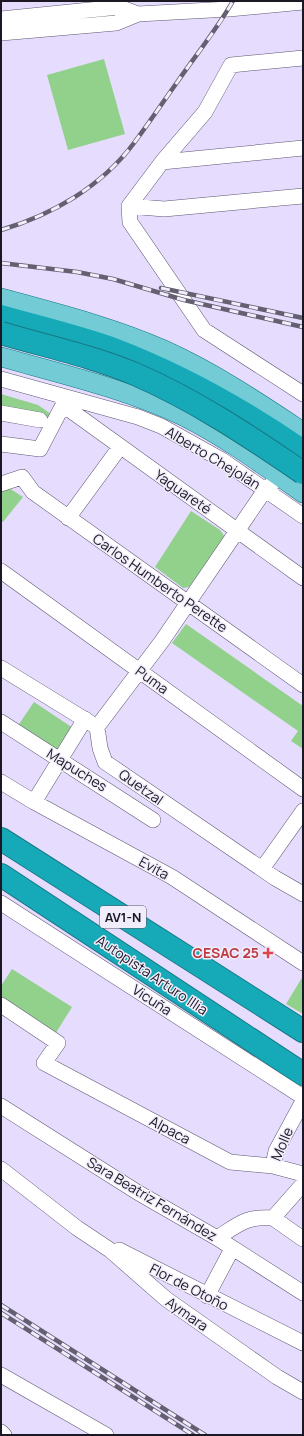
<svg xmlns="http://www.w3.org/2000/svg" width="304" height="1436" viewBox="0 0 304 1436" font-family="Manrope,sans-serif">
  <rect width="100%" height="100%" fill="#e6dcfd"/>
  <!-- green -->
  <path fill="#91d18c" d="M104,59L125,134L68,150L47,75Z
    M1,394L38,405L51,414L48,420L1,411Z
    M9,488L23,497L3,522L1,521V491Z
    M191,511L220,530L225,537L189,587L183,588L155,567Z
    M186,624L303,706V749L291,741L298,731L172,643Z
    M34,702L76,730L59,754L17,727Z
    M12,969L72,1007L54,1036L1,1003V986Z
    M303,976V1014L286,1004Z"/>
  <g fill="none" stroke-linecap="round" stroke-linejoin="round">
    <!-- minor casing -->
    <g stroke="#5f5672" stroke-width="16">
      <path id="minor" d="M1,19L119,7L138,14L229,9L303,2
        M1,33L116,23L138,14
        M303,58L231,65L205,112L162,162L303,148
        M162,162L129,206L130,222L204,330L303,394
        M129,206L164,209L303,196
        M1,379L138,417L161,426L222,460L303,516
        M63,405L303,578
        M1,413L40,420
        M1,444L40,449L63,405V397
        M1,484L22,477L33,492L303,685
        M68,518L120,447
        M1,571L303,789
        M1,668L97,727L100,748L105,762L275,878L303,894
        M1,722L153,820
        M97,727L162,641L265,490L272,484
        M1,782L34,802L172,877L303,963
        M34,802L85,719
        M262,869L303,811
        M1,903L303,1097
        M1,1005L58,1043L44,1063L230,1162L273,1166L303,1174
        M1,1106L137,1192L217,1238L303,1293
        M273,1166L276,1151L303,1101
        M1,1169L77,1228L110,1250L166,1299L277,1377L303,1392
        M273,1218L303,1239
        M217,1238C239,1224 246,1216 273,1218L303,1184
        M119,1250L303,1343
        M207,1296L232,1249
        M1,1375L106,1435
        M1,1432L4,1435"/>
    </g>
    <!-- major casing -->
    <g stroke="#187784" stroke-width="20">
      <path id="major" d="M1,298C56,313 112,327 164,350C213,372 258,402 303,432
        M1,357C62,374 126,389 183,416C225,437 265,466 303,493"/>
    </g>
    <!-- highway casing -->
    <g stroke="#187784" stroke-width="24">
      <path id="highway" d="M1,316C39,327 78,336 114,349C182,375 244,410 303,451
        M1,839L303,1031
        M1,875L303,1074"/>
    </g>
    <!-- minor -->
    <use href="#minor" stroke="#fff" stroke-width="15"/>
    <!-- major -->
    <use href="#major" stroke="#73ccd5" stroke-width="19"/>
    <!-- highway -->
    <use href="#highway" stroke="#16aab9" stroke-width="22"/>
    <!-- rail casing -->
    <g stroke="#655f72" stroke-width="4.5">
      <path id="rail" d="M1,230C52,215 101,187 134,143C149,123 163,102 178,81C196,55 217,29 233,1
        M1,263L77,272L113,279L184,300L303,327
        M161,288L303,318
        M1,1305L205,1435
        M1,1313L193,1435"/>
    </g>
    <!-- rail -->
    <use href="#rail" stroke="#f1edfa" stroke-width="3" stroke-dasharray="9" stroke-linecap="butt"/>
    <!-- highway-bridge casing -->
    <g stroke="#187784" stroke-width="24" stroke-linecap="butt">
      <path id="highway-bridge" d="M1,333C45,346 92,356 135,374C195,400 249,436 303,473"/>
    </g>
    <!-- highway-bridge -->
    <use href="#highway-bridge" stroke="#16aab9" stroke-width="22"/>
  </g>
  <!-- markers -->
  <path fill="#e0444e" stroke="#f1edfa" stroke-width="1.5" d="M266 947h4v4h4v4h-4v4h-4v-4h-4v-4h4z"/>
  <g text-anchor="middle" stroke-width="3" stroke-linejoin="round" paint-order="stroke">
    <!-- shield labels -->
    <rect fill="#f1edfa" stroke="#5b5764" stroke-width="1" x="100" y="906" width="46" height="22" rx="3"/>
    <g font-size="13" font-weight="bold" fill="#1b1723">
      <text x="123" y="922">AV1-N</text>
    </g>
    <!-- street labels -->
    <g font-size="14" fill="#1b1723" stroke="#f1edfa">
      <text transform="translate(213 458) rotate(31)" y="5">Alberto Chejolán</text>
      <text transform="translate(183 492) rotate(35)" y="5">Yaguareté</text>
      <text transform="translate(160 583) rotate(35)" y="5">Carlos Humberto Perette</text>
      <text transform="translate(152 680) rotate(36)" y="5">Puma</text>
      <text transform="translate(77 770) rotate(32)" y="5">Mapuches</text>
      <text transform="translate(141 787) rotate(35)" y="5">Quetzal</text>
      <text transform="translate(154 868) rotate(29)" y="5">Evita</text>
      <text transform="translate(152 975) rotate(34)" y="5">Autopista Arturo Illia</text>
      <text transform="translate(152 1000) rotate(33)" y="5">Vicuña</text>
      <text transform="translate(170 1130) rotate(28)" y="5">Alpaca</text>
      <text transform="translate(282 1144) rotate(-67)" y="5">Molle</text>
      <text transform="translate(152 1199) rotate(31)" y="5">Sara Beatriz Fernández</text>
      <text transform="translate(189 1287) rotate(27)" y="5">Flor de Otoño</text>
      <text transform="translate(187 1314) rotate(35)" y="5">Aymara</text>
    </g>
    <!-- health labels -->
    <g font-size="14" font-weight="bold" fill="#be3a42" stroke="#f1edfa" text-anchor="end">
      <text x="259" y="958">CESAC 25</text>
    </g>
  </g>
  <!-- border -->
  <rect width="304" height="1436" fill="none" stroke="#1b1723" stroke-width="4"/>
</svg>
